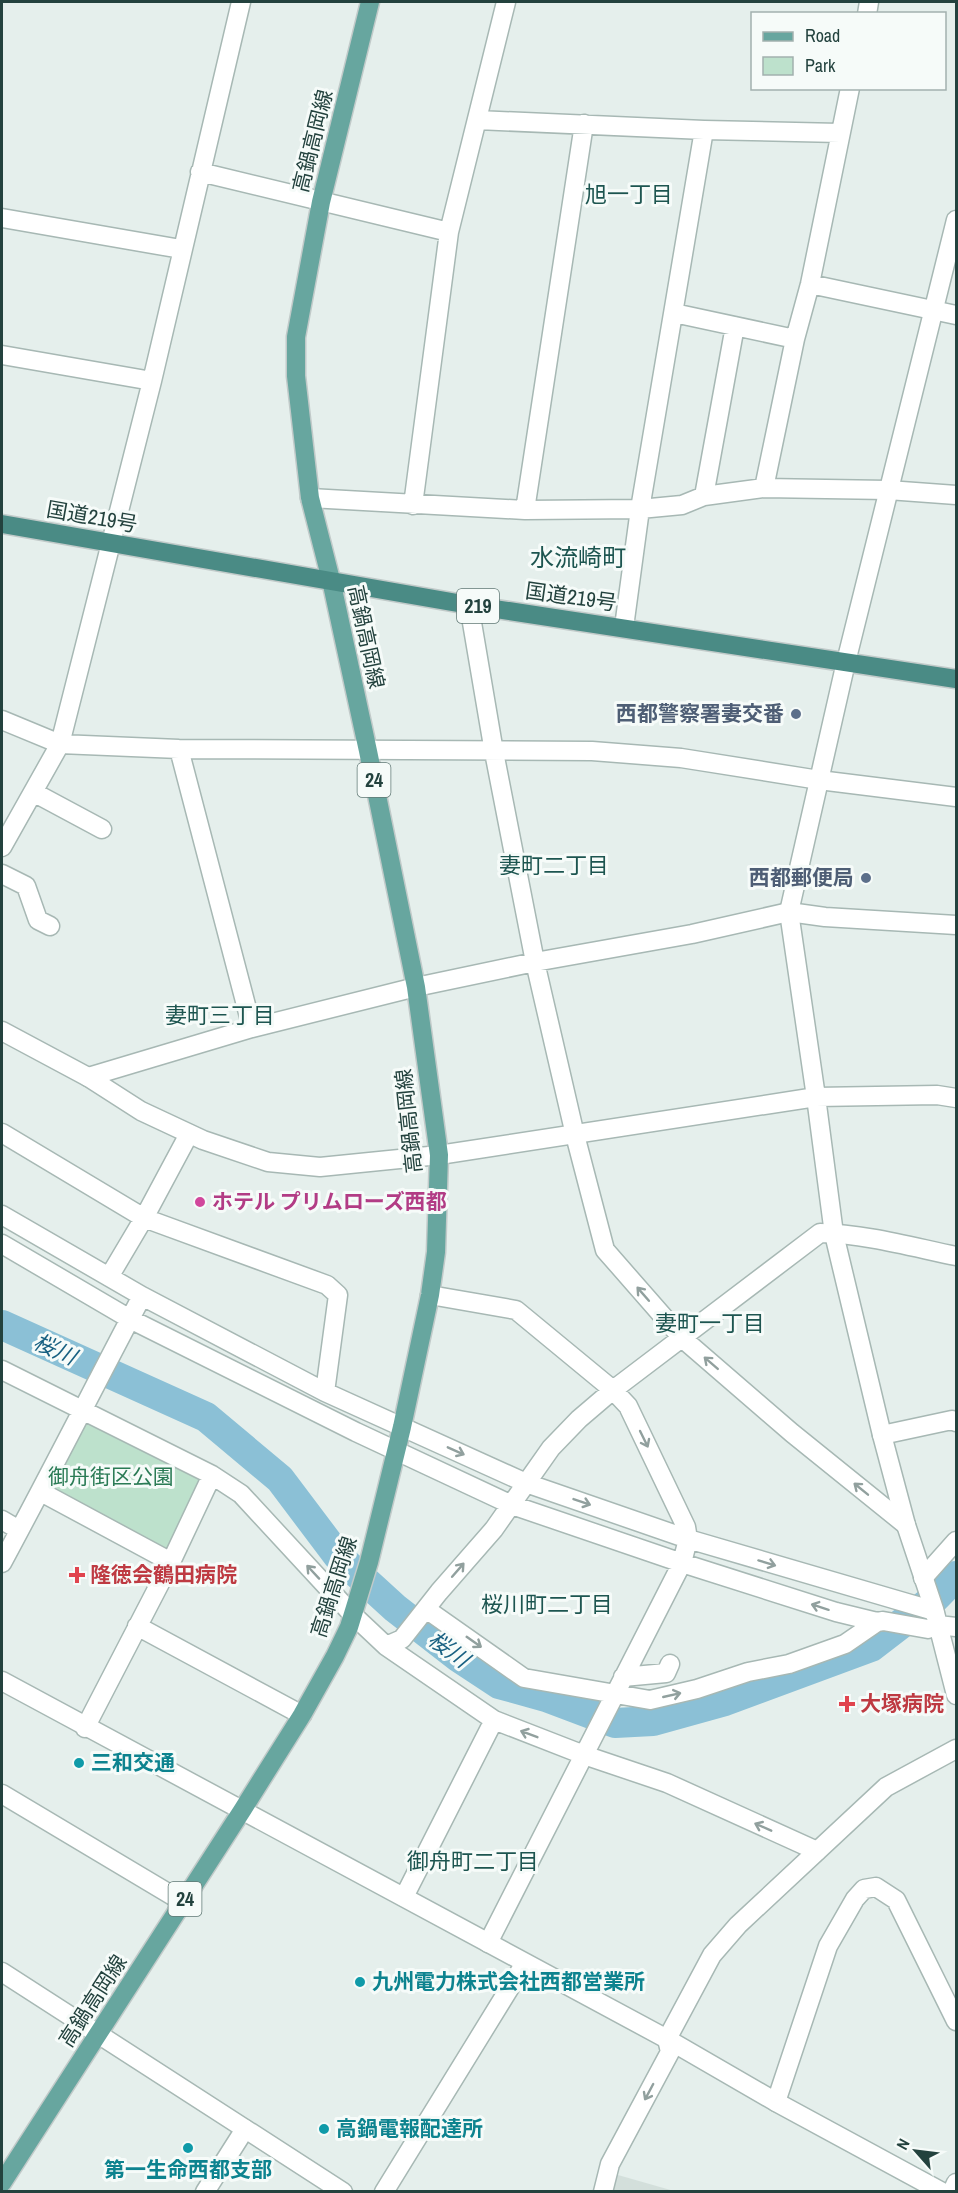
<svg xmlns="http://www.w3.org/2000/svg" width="958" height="2193" viewBox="0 0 958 2193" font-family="'Archivo Narrow','Noto Sans JP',sans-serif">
  <rect width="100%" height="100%" fill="#e5efec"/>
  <!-- built -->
  <path fill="#d3dfdb" d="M611,2173L674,2191L605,2192Z"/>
  <!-- green -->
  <path fill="#bde1cc" d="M88,1420L202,1479L166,1550L51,1490Z"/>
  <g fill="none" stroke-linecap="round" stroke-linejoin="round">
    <!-- river -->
    <path stroke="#8bc0d6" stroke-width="30" d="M2,1325L206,1417L280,1479L338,1556L395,1608L458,1657L499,1684L546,1697L615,1723L653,1721L725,1701L871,1647L936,1597L956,1576"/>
    <!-- minor casing -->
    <g stroke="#a7b8b4" stroke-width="21">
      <path id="minor" d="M867,14L869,2
        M477,120L704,130L840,133
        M200,172L449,232
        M2,218L181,249
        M810,284L956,315
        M674,313L795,339
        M2,355L152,381
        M764,488L795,339L810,284L850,88
        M704,496L735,326
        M310,498L525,510L640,509L682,505L704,496L764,488L888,490L956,495
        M413,505L449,232L506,2
        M525,510L584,124
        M469,605L494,752L535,962L575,1135L605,1250L682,1338L792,1433L906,1525
        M624,627L640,509L704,130
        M2,720L60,744L179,749L592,751L681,758L819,780L956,797
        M179,749L252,1028
        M33,792L102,829
        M2,847L60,744L152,381L241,2
        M2,874L26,886L38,920L50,926
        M88,1077L252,1028L416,987L535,962L692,934L789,912L825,917L956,925
        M2,1133L144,1218L109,1277
        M189,1134L144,1218L327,1285L338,1295L325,1392
        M2,1215L142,1296L325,1392L526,1483L688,1539L931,1610L935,1614
        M2,1244L130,1319L356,1432L512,1505L682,1563L836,1612L877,1622
        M430,1295L516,1310L613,1390L628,1406L686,1527L688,1539L682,1563L488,1943
        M2,1370L212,1475L241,1494L352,1614L386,1646L494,1720L584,1755L667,1783L817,1851
        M882,1435L952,1420L956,1422
        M41,1492L171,1562
        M2,1520L19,1530
        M2,1563C50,1474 95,1385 142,1296
        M923,1578L956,1541
        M426,1609L524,1678L650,1700L697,1689L748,1672L789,1664L845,1644L877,1622L883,1621L928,1629L938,1625
        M137,1626L302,1715
        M386,1646L402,1639L439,1592L494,1529L551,1448L579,1419L613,1390L820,1233C866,1234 912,1247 956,1256
        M623,1677L666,1673L670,1664
        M85,1728L171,1562L212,1475
        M2,1794L183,1902
        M404,1897L494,1720
        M776,2102L828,1946L855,1899L864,1889L876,1887L896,1900L956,2021
        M205,2192L245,2129
        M603,2192L610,2164L670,2052L667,2039
        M952,2192L956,2183"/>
    </g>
    <!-- tertiary casing -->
    <g stroke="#a7b8b4" stroke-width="21">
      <path id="tertiary" d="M956,220L846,662L789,912L816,1097L834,1234L882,1435L906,1525L934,1609L956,1695
        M2,1031L88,1077L141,1111L203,1140L268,1162L320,1167L439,1155L816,1097L937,1095L956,1098
        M938,1625L956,1627
        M2,1681L667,2039L776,2102L942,2192
        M2,1972L343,2192
        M667,2039L712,1955L738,1925L886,1787L956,1749
        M384,2192L525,1963"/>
    </g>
    <!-- primary casing -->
    <g stroke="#c1cac9" stroke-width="21">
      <path id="primary" d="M2,2183L243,1809L302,1715L335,1656L349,1627L369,1562L402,1427L430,1295L436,1252L439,1155L416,987L368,751L331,580L310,498L296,376V337L321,202L370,2"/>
    </g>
    <!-- trunk casing -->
    <g stroke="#c1cac9" stroke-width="21">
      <path id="trunk" d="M2,524L469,605L956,679"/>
    </g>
    <!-- minor -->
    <use href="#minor" stroke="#fff" stroke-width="18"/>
    <!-- tertiary -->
    <use href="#tertiary" stroke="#fff" stroke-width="18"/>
    <!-- primary -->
    <use href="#primary" stroke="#67a69f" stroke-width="18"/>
    <!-- trunk -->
    <use href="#trunk" stroke="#4a8b85" stroke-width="18"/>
  </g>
  <!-- one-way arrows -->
  <defs><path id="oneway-shaft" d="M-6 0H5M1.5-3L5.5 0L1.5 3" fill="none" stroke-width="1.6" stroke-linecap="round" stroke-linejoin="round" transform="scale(1.5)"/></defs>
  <g stroke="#91a09e">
    <use href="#oneway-shaft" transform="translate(643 1294) rotate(-131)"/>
    <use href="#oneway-shaft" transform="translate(711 1363) rotate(-139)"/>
    <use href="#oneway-shaft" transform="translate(644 1439) rotate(64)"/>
    <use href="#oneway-shaft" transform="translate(456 1451) rotate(24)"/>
    <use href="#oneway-shaft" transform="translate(861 1489) rotate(-141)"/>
    <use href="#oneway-shaft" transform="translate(582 1502) rotate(19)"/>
    <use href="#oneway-shaft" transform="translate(767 1563) rotate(17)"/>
    <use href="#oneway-shaft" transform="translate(458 1570) rotate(-49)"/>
    <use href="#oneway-shaft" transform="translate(313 1572) rotate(-133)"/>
    <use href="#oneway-shaft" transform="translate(820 1607) rotate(-162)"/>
    <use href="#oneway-shaft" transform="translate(474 1642) rotate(35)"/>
    <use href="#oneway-shaft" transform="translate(672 1695) rotate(-13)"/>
    <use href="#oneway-shaft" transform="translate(529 1734) rotate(-159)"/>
    <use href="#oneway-shaft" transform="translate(763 1827) rotate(-156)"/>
    <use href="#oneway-shaft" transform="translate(649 2092) rotate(118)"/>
  </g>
  <!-- markers -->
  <g fill="#5c6f8a" stroke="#f6fbf9" stroke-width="2">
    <circle cx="796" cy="714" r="6"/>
    <circle cx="866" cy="878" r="6"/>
  </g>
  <circle fill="#d1479c" stroke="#f6fbf9" stroke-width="2" cx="200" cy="1202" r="6"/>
  <g fill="#e0444e" stroke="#f6fbf9" stroke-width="2">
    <path d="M74 1566h6v6h6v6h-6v6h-6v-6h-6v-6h6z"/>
    <path d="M844 1695h6v6h6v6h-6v6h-6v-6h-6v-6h6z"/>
  </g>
  <g fill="#0f9aa8" stroke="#f6fbf9" stroke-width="2">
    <circle cx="79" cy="1763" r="6"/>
    <circle cx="360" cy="1982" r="6"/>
    <circle cx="324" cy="2129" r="6"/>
    <circle cx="188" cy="2148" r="6"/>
  </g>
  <g text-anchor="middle" stroke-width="6" stroke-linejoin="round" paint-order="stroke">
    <!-- shield labels -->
    <g fill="#f6fbf9" stroke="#627a76" stroke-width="1.5">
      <rect x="457" y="589" width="42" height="34" rx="4.5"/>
      <rect x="357.5" y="763" width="33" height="34" rx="4.5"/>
      <rect x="168.5" y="1882" width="33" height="34" rx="4.5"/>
    </g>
    <g font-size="20" font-weight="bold" fill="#23423e">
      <text x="478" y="613">219</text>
      <text x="374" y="787">24</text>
      <text x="185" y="1906">24</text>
    </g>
    <!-- street labels -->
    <g font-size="21" fill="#23423e" stroke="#f6fbf9">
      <text transform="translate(313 141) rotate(-76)" y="7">高鍋高岡線</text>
      <text transform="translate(92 517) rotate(10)" y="7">国道219号</text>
      <text transform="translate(571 597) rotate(8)" y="7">国道219号</text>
      <text transform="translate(366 637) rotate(78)" y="7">高鍋高岡線</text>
      <text transform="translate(409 1121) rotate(-96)" y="7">高鍋高岡線</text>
      <text transform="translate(334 1587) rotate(-72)" y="7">高鍋高岡線</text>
      <text transform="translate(93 2001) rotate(-57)" y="7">高鍋高岡線</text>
    </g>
    <!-- service labels -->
    <g font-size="21" font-weight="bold" fill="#4e5e75" stroke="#f6fbf9" text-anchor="end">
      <text x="784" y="721">西都警察署妻交番</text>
      <text x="854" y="885">西都郵便局</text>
    </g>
    <!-- hotel labels -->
    <g font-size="21" font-weight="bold" fill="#b23c85" stroke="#f6fbf9" text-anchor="start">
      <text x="212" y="1209">ホテル プリムローズ西都</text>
    </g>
    <!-- park labels -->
    <g font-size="21" fill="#2a7b55" stroke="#f6fbf9">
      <text x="111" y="1484">御舟街区公園</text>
    </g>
    <!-- health labels -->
    <g font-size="21" font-weight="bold" fill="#be3a42" stroke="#f6fbf9" text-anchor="start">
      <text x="90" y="1582">隆徳会鶴田病院</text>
      <text x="860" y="1711">大塚病院</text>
    </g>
    <!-- culture labels -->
    <g font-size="21" font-weight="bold" fill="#0d838f" stroke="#f6fbf9" text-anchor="start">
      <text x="91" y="1770">三和交通</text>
      <text x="372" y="1989">九州電力株式会社西都営業所</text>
      <text x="336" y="2136">高鍋電報配達所</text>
      <text x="188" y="2177" text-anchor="middle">第一生命西都支部</text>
    </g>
    <!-- neighbourhood labels -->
    <g font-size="22" fill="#1d5550" stroke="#f6fbf9">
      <text x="629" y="202">旭一丁目</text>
      <text x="554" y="873">妻町二丁目</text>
      <text x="220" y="1023">妻町三丁目</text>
      <text x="710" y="1331">妻町一丁目</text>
      <text x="547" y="1612">桜川町二丁目</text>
      <text x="473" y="1869">御舟町二丁目</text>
    </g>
    <!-- water labels -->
    <g font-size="22" font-style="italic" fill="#196182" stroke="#f6fbf9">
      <text transform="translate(55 1349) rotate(24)" y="8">桜川</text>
      <text transform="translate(449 1649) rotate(36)" y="8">桜川</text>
    </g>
    <!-- quarter labels -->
    <g font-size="24" fill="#1d5550" stroke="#f6fbf9">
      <text x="578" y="566">水流崎町</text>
    </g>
  </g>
  <!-- border -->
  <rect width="958" height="2193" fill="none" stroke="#23423e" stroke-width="6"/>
  <!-- legend -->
  <rect x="751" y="12" width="195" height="78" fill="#f6fbf9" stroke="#a2b1ae" stroke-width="1.5"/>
  <rect x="763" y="32" width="30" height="9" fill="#67a69f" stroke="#a2b1ae" stroke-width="1.5"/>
  <text x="805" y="42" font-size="18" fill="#23423e">Road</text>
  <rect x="763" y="57" width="30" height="18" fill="#bde1cc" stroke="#a2b1ae" stroke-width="1.5"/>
  <text x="805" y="72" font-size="18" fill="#23423e">Park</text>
  <!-- north arrow -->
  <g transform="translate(916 2151) rotate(298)" stroke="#f6fbf9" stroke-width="4.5" paint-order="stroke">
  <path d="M0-4.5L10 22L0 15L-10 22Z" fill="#23423e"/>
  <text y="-9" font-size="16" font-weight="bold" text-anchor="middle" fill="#23423e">N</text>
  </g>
</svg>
